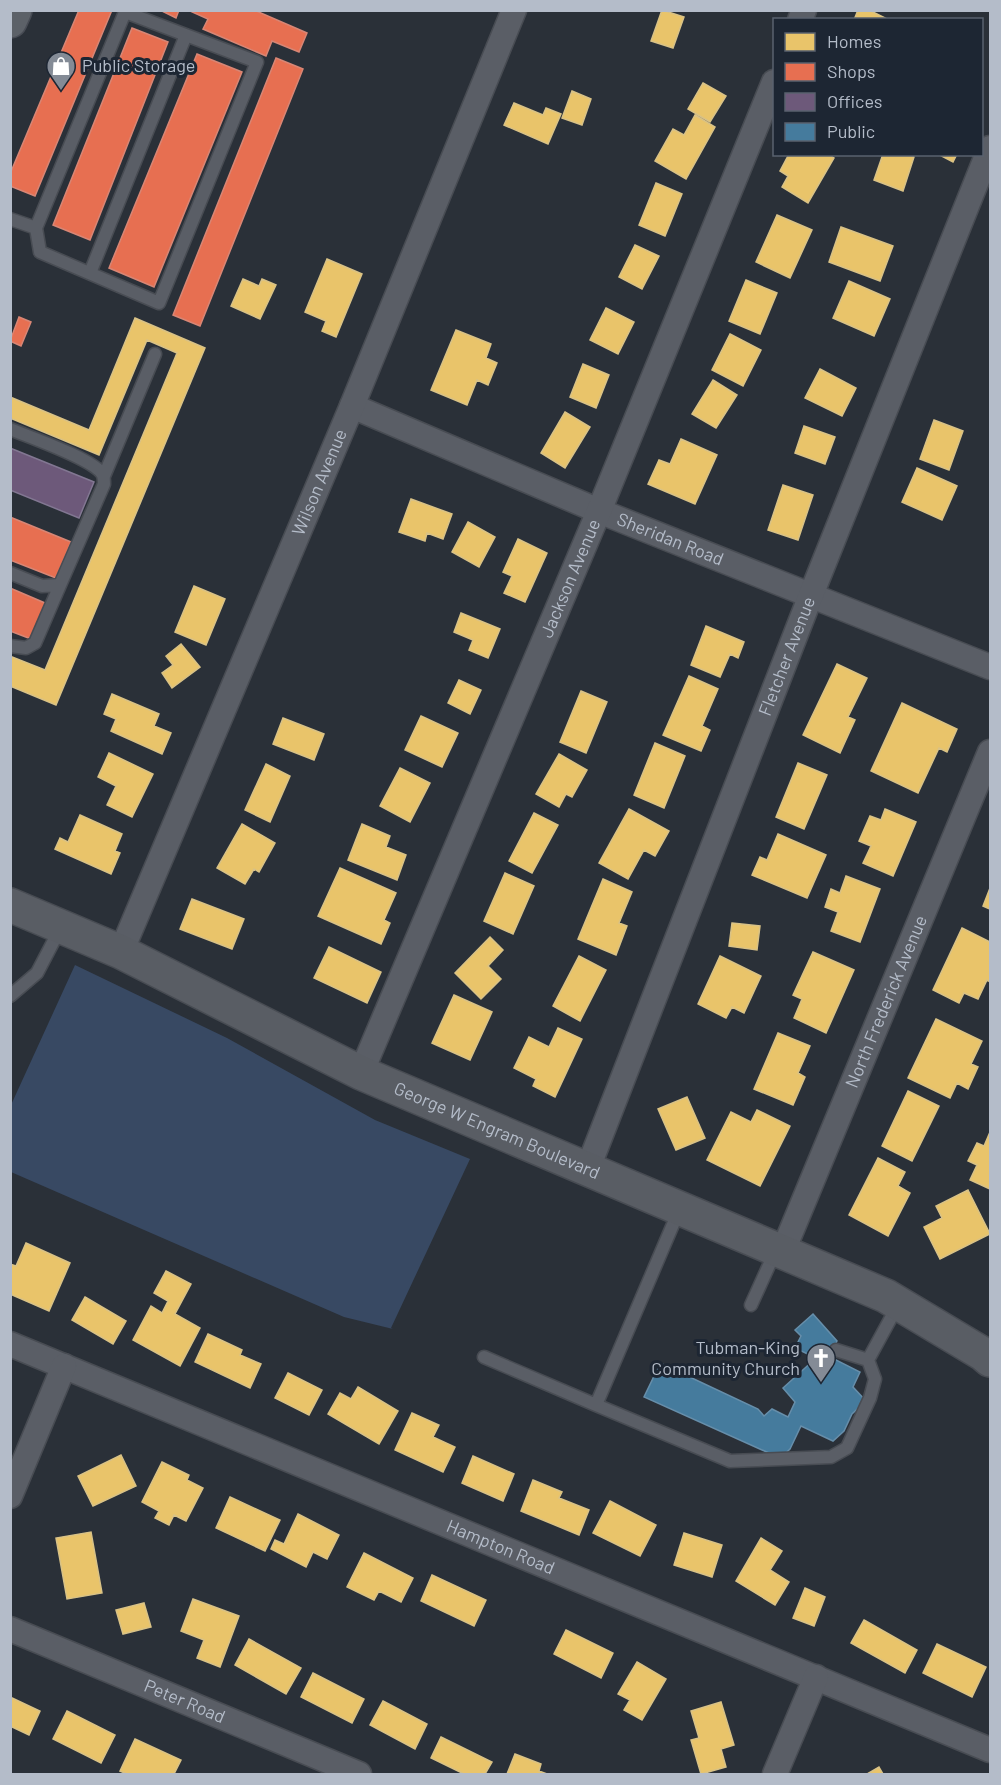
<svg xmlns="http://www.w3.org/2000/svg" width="1001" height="1785" viewBox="0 0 1001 1785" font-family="Barlow,sans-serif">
  <rect width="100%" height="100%" fill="#2a3038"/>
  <!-- water -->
  <path fill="#384963" d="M75,965L227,1038L375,1120L470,1159L391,1328L393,1329L344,1317L11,1172V1105Z"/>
  <!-- homes -->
  <path fill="#e9c46a" stroke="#d9c286" stroke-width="1.5" d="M662,10L684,17L673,48L651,41Z
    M858,10H869L889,20H854Z
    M703,83L726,96L710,122L688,109Z
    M572,91L591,99L582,125L562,118Z
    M514,103L543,115L546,108L561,114L548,144L504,125Z
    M695,115L715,127L686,179L655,161L673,129L684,135Z
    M789,154H828L834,158L808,203L782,187L788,176L780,171Z
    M883,154H906L914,157L903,191L874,180Z
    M938,154H957L953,162Z
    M656,183L682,194L665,236L639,225Z
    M777,215L812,230L790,278L756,262Z
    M841,227L893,246L880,281L829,262Z
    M635,245L659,256L642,289L619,277Z
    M327,259L362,274L336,337L322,331L326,321L305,312Z
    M243,279L259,286L262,279L276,285L260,319L231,306Z
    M746,280L777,293L760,334L729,321Z
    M849,281L890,299L874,336L833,318Z
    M606,308L634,322L618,354L590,340Z
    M135,318L205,348L56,705L10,686V656L45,670L177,353L147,340L99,455L10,418V397L89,430Z
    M456,330L491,344L486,358L497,363L488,385L477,380L467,405L431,390Z
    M730,334L761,350L743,386L712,370Z
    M583,364L609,375L596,408L570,397Z
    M820,369L856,388L842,416L805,398Z
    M713,380L737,395L716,428L692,414Z
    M565,412L590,427L565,468L541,453Z
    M934,420L963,431L949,470L920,459Z
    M804,426L835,437L825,464L795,453Z
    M681,439L717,455L695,504L648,484L659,460L670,464Z
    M917,468L957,486L942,520L902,502Z
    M783,485L813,495L798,540L768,530Z
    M411,499L452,514L443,539L427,533L425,541L399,532Z
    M468,522L495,537L479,567L452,552Z
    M518,539L547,553L525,602L504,593L512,576L503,572Z
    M194,586L225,599L206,645L175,632Z
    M461,613L500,629L488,658L469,650L473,640L454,632Z
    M706,626L744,642L738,658L730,654L720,677L691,665Z
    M181,644L200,667L172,688L162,673L173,665L166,656Z
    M837,664L867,678L848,717L855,720L840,753L803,735Z
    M689,676L718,689L702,726L710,730L701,751L663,735Z
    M459,680L481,690L470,714L448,703Z
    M581,691L607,702L586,753L560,742Z
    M112,694L159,714L154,726L171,733L162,754L111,731L116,719L104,714Z
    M902,703L957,729L947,752L939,748L918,793L871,771Z
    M421,716L458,733L442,767L405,750Z
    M283,718L324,734L314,760L273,744Z
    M655,743L685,756L664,808L634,795Z
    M109,753L153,774L132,817L107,805L116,786L98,777Z
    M559,754L587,770L572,797L566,794L559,807L536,794Z
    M798,763L827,775L804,829L776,817Z
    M266,764L290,776L270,822L245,810Z
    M400,768L430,783L410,822L380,806Z
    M629,809L669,831L655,856L644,850L628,879L599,863Z
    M885,809L916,822L893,876L863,863L871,846L859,841L870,816L881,820Z
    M534,813L558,825L532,873L509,861Z
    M80,815L122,834L115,851L120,853L111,874L55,849L60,838L68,842Z
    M242,824L275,843L259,872L254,869L245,884L217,868Z
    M362,824L390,836L386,847L406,855L397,880L348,860Z
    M778,834L826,855L807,898L752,875L760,857L767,860Z
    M340,868L396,893L384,920L390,923L381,944L318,916Z
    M505,873L534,886L513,934L484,921Z
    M846,876L880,889L860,942L831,931L838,912L825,907L831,889L840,893Z
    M603,879L632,892L619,923L627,926L616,955L578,939Z
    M990,888V909L983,906Z
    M192,899L244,919L232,949L180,929Z
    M732,923L760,926L757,950L729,946Z
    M962,928L990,942V982L987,980L978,999L964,993L959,1003L933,990Z
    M490,937L503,950L488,966L501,979L481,999L455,973Z
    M329,947L381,972L367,1003L314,978Z
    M813,952L854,970L826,1033L794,1018L802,999L793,995Z
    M579,956L606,970L580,1021L553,1006Z
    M720,956L761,976L744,1013L732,1007L726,1018L698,1004Z
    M454,995L492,1012L470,1060L432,1043Z
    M936,1019L982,1041L971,1064L978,1067L968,1089L957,1083L950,1098L908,1078Z
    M558,1028L582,1039L555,1097L533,1086L536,1079L514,1068L529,1037L549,1047Z
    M778,1033L810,1046L798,1073L805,1077L793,1105L754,1089Z
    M908,1091L939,1106L912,1161L882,1146Z
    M687,1097L705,1138L676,1150L658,1109Z
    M757,1110L790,1126L760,1186L707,1160L731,1112L751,1122Z
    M990,1132V1189L970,1180L977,1165L968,1161L977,1143L984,1146Z
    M878,1158L905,1172L898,1186L910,1193L888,1236L849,1215Z
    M968,1190L990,1234L940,1259L924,1227L942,1218L936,1206Z
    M26,1243L70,1263L49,1311L10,1294V1264L16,1266Z
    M166,1271L191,1284L175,1314L200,1328L180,1366L133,1340L151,1306L162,1313L168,1301L154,1293Z
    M85,1297L126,1321L113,1344L72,1320Z
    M208,1334L242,1350L240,1355L261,1364L250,1388L195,1362Z
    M288,1373L322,1390L309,1415L275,1398Z
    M358,1387L398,1411L379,1444L328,1414L340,1393L351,1399Z
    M412,1413L439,1425L433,1437L455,1447L443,1472L395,1450Z
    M121,1455L136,1486L93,1506L78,1476Z
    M473,1456L514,1474L503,1501L462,1483Z
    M162,1462L189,1475L187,1480L203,1488L186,1521L174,1515L169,1525L155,1518L159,1511L142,1502Z
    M533,1480L562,1492L559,1498L589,1510L579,1535L521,1511Z
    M230,1497L280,1520L265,1551L216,1528Z
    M610,1501L656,1525L640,1556L593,1533Z
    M298,1514L339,1535L327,1559L313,1552L306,1567L271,1549L275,1540L284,1544Z
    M91,1532L102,1593L67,1599L56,1538Z
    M684,1533L722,1545L712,1577L674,1565Z
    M761,1538L782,1551L770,1570L789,1582L775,1605L736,1581Z
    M364,1553L413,1578L401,1602L379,1591L374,1600L347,1587Z
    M432,1575L486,1600L474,1626L421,1601Z
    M805,1588L825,1597L814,1626L793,1618Z
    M193,1599L239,1616L220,1667L197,1658L204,1640L181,1631Z
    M144,1603L151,1627L123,1634L116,1610Z
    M864,1620L917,1650L905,1673L851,1643Z
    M566,1630L613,1653L601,1678L554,1654Z
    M249,1639L301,1668L286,1694L235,1665Z
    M937,1644L986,1667L972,1697L923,1673Z
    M637,1662L666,1679L642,1720L624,1710L630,1700L618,1694Z
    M313,1673L364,1699L352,1723L301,1697Z
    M10,1697L40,1711L29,1735L10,1726Z
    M383,1701L427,1724L415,1749L370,1725Z
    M721,1702L734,1745L721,1749L726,1767L701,1774L691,1740L699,1738L691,1711Z
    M67,1711L115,1735L101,1763L53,1739Z
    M441,1737L492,1762L485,1774H464L431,1758Z
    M135,1739L181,1760L174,1774H127L120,1771Z
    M515,1754L541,1764L539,1771L547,1774H507Z
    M879,1767L883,1774H867Z"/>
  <!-- shops -->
  <path fill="#e76f51" stroke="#d88675" stroke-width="1.5" d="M79,10H112L35,196L10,186V174Z
    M160,10H179L176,18Z
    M188,10H254L307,33L299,52L272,41L266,56L203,29L208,19Z
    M132,28L168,42L90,240L53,225Z
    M197,54L242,72L154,287L109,268Z
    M276,58L303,69L200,326L173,315Z
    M19,317L31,322L21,346L10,341Z
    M10,517L71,542L56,578L10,560Z
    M10,588L45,603L31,639L10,631Z"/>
  <!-- offices -->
  <path fill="#6d597a" stroke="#827792" stroke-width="1.5" d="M10,448L94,482L79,518L10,490Z"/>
  <!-- public -->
  <path fill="#457b9d" stroke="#668eaa" stroke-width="1.5" d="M813,1314L837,1341L830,1357L860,1372L853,1387L866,1401L852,1414L844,1431L833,1441L801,1426L790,1449L780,1458L644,1397L658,1368L662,1364L758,1409L764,1416L772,1409L788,1417L795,1402L783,1388L816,1358L795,1348L801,1336L795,1330Z"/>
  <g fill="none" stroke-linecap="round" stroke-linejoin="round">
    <!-- service casing -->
    <g stroke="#484c53" stroke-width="15">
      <path id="service" d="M125,12L257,62L159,303L40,252L36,228Z
        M10,219L36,228
        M90,273L186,35
        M10,429C29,437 94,459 103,475C104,478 104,481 104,484L60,585L42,586L10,573
        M104,476L155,354
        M10,646L26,648L35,643L60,585
        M10,996L37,973L61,927
        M751,1305L775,1252
        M836,1350L868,1360
        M484,1357L596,1405L680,1208
        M596,1405L730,1461L831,1457L847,1448L870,1398L875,1379L868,1360L898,1305"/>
    </g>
    <!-- minor casing -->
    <g stroke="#484c53" stroke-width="27">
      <g id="minor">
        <path d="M800,20L804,10"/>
        <path id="s1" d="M352,406L599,511L990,667"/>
        <path id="s2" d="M121,952L352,406L514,10"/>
        <path id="s3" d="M361,1073L599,511L774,82"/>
        <path id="s4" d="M588,1168L811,595L990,148"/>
        <path id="s5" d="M783,1251L990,752"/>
        <path id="s6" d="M10,1344L990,1750"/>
        <path d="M10,1496L64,1366"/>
        <path id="s7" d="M10,1629L359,1774"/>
        <path d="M775,1774L816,1677"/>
      </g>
    </g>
    <!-- secondary casing -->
    <g stroke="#484c53" stroke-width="36">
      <g id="secondary">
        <path id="s8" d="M10,905L121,952L361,1073L886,1296L983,1354L990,1360"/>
      </g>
    </g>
    <!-- primary casing -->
    <g stroke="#484c55" stroke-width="36">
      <path id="primary" d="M10,21L15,10"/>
    </g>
    <!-- service -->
    <use href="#service" stroke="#5a5e66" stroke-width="12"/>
    <!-- minor -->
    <use href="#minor" stroke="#5a5e66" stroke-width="24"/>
    <!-- secondary -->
    <use href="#secondary" stroke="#595d64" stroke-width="33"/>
    <!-- primary -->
    <use href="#primary" stroke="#5c6168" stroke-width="33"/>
  </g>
  <!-- icons -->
  <defs>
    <g id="shop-pin" transform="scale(1.5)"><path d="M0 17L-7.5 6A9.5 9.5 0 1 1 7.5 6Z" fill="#848b96" stroke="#1d2633"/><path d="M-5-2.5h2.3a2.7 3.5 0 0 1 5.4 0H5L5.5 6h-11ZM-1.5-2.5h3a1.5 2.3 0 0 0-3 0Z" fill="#fff"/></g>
    <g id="church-pin" transform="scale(1.5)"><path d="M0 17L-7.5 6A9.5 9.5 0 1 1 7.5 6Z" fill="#848b96" stroke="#1d2633"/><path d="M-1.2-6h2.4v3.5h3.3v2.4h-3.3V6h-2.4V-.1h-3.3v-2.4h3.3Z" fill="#fff"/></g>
  </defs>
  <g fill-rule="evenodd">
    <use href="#shop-pin" x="61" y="66"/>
    <use href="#church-pin" x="821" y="1358"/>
  </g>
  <g text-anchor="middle" stroke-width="6" stroke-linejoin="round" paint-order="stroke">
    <!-- poi labels -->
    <g font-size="18" fill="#b4bcc9" stroke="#1d2633" text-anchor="start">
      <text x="82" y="72">Public Storage</text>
      <text x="800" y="1354" text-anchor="end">Tubman-King<tspan x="800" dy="21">Community Church</tspan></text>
    </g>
    <!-- street labels -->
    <g font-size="18" fill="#b4bcc9" stroke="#1d2633">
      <text dy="6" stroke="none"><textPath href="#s2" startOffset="510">Wilson Avenue</textPath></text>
      <text dy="6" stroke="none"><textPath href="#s1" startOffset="345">Sheridan Road</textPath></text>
      <text dy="6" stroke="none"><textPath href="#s3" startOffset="537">Jackson Avenue</textPath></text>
      <text dy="6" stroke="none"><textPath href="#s4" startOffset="549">Fletcher Avenue</textPath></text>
      <text dy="6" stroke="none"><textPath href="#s5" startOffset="270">North Frederick Avenue</textPath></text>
      <text dy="6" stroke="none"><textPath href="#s8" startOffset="537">George W Engram Boulevard</textPath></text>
      <text dy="6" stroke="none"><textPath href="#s6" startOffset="531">Hampton Road</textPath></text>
      <text dy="6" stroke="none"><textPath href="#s7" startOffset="189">Peter Road</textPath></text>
    </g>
  </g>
  <!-- border -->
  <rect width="1001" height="1785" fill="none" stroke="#b4bcc9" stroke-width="24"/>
  <!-- legend -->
  <rect x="773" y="18" width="210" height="138" fill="#1d2633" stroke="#59626f" stroke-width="1.5"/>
  <rect x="785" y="33" width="30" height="18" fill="#e9c46a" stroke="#59626f" stroke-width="1.5"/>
  <text x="827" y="48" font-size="18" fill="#b4bcc9">Homes</text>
  <rect x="785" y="63" width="30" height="18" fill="#e76f51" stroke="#59626f" stroke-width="1.5"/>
  <text x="827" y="78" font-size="18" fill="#b4bcc9">Shops</text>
  <rect x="785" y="93" width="30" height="18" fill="#6d597a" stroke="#59626f" stroke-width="1.5"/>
  <text x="827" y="108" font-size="18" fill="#b4bcc9">Offices</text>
  <rect x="785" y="123" width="30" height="18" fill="#457b9d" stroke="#59626f" stroke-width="1.5"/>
  <text x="827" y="138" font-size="18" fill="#b4bcc9">Public</text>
</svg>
